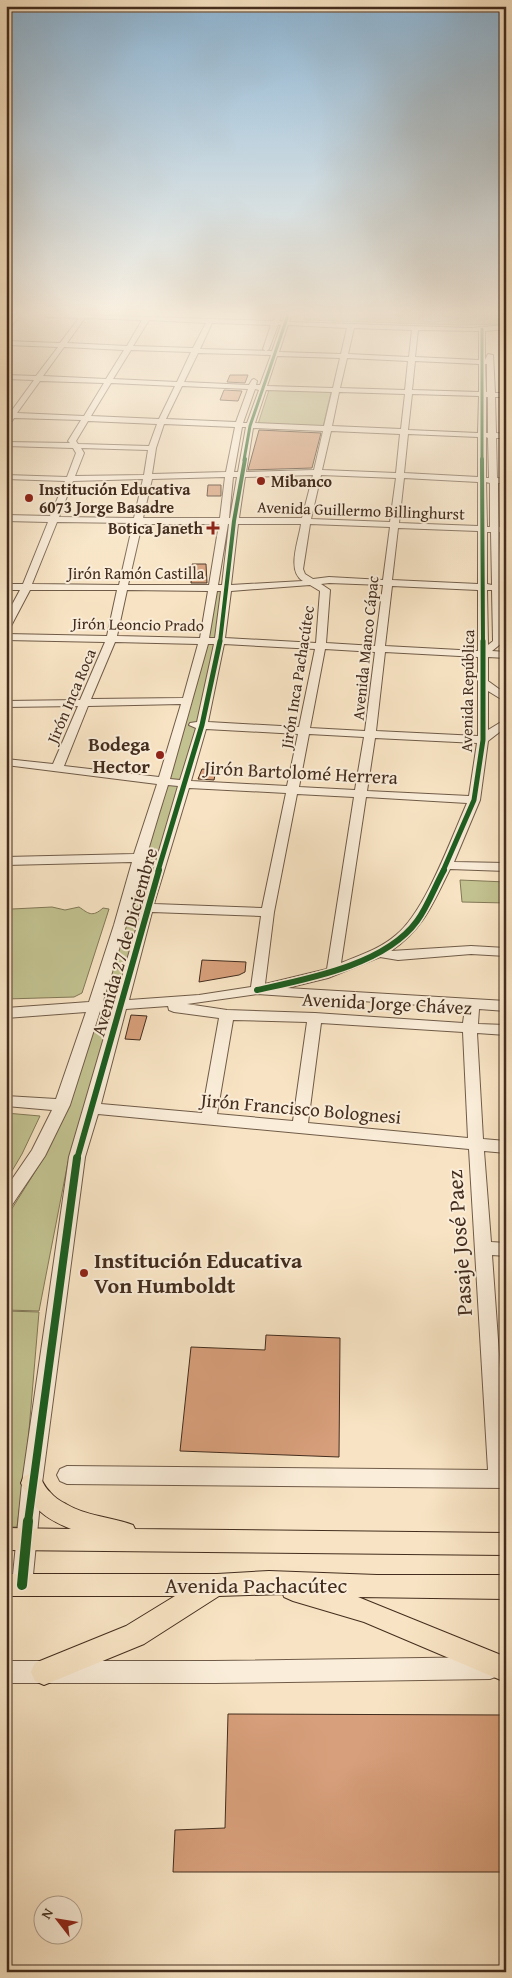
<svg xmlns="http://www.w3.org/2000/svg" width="512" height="1978" viewBox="0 0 512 1978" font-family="'Gentium Book Plus',serif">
  <rect width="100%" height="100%" fill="#f8e4c4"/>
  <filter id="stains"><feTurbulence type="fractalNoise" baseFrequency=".004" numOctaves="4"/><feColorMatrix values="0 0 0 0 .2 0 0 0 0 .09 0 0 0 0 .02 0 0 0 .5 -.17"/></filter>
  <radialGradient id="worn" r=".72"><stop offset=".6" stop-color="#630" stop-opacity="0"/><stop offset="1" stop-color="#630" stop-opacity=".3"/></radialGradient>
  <!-- green -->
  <path fill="#c2c290" stroke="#827857" d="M296,315H506V324L459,325L304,320L305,315Z
    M269,390L331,392L323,427L258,424Z
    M215,589H225L219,639L207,638Z
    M207,642H219L183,781L168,779Z
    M166,784L181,785L117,1002L100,1003Z
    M460,880L506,882V903L462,902Z
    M6,907L12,909L52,907L65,910L79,907C88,913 92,918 103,908L109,909L82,993L74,997L6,999Z
    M117,1008L68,1162L39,1311L6,1310V1218L45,1156L65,1104L96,1009Z
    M6,1113L40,1116L22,1154L6,1181Z
    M6,1311L39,1312L28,1442L17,1527H6Z"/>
  <!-- water -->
  <path fill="#a4bbc0" stroke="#7d827f" d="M426,315H476L477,316L436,322H424L418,319L420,316Z"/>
  <!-- building -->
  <path fill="#d79f7b" stroke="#432d1e" d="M230,375H248L245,383L227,382Z
    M224,390L242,391L238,401L220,400Z
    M259,430L321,433L312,468L248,470Z
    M208,485H221V496H207Z
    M192,564H206L207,583H191Z
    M202,769L216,770L214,780L198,779Z
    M202,960L246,962L245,972L239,975L199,982Z
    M131,1015L147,1016L140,1040L125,1039Z
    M266,1335L340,1338L339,1457L180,1451L191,1347L265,1350Z
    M228,1714L506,1715V1872H173L175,1830L225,1828Z"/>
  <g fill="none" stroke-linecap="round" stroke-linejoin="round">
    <!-- minor casing -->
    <g stroke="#705b48" stroke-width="2">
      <path id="minor" d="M15,315H21L6,331V325Z
        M44,315H87L273,321L275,315H281L279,321H283L285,315H291L289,322L471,328L506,325V329L485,331V360L488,354L493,355L495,393H506V397H495L496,433L506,434V438H496L497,478L506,479V483H498L499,527H506V533L499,532L501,585H506V591H501L503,642L492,651L506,652V658L488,657V681L506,694V702L488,691V730L506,719V727L488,741L480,800L454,862L506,863V871L450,869C433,903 424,928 391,951L471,946L506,948V956L471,954L398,960L380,957L328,978L287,988L506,1001V1011L479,1009L478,1024L506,1025V1035L477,1033L483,1139L506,1141V1153L484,1151L491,1242L506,1243V1256L492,1255L506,1453V1488L67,1484L60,1481L57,1475L60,1469L67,1466L488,1470L469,1149L98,1114L85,1157L42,1483L32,1585L29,1592L22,1595L15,1592L12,1585L22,1483L69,1157L112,1010L100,1011L70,1105L45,1156L12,1205L6,1207V1188L32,1150L52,1110L6,1106V1096L56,1099L86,1012L6,1018V1008L89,1002L114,925L132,862L6,865V857L134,854L157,784L6,765V759L53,764L78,706L6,707V701L80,700L105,642L6,640V634L107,636L117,590H30L11,626L6,629V616L20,590H6V584H23L48,522L6,521V515L50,516L65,481L6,479V475L67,477L76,453L73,448L6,446V442L70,443L68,441L81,420L14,418L10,424H6V413H10L34,380L6,379V375L36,376L58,347L6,345V341L60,343L79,318L47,317ZM85,318L142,320L127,346L67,343ZM149,320L206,323L193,348L133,346ZM212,323L271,325L263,349L266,351L269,349L278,325H281L272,351L200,349ZM288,325L347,328L341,354L279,352ZM354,328L412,330L409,357L348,354ZM418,330L479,331V360L415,357ZM64,347L124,350L106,379L43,376ZM131,350L191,352L177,382L113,379ZM198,353L271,355L260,385H256L257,381L254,379L252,380L249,385L184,382ZM277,356L340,358L333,388L267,386ZM347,358L408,361L405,390L340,388ZM415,361L479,364V392L412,390ZM485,364H487V392H486ZM40,381L104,383L84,416L17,413ZM111,383L175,386L159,419L91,416ZM182,386L248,389L236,422L166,419ZM255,389L259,390L247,423H243ZM266,390L332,392L324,426L255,423ZM339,392L405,394L401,429L332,426ZM412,394L479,396L478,433L408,430ZM486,397H488V433H486ZM88,421L157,424L149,446L78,444L76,441ZM164,424L235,427L226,472L152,474L156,448ZM242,427H246L238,472H234ZM253,428L323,431L314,470L246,472ZM331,431L400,434L396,473L322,470ZM408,434L478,437V477L404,473ZM486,437L488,438L489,478H486ZM81,448L148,450L144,475L75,476L84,453ZM313,475L302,518H239L245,477ZM321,475L396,478L390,522L311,519ZM225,477L220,518H143L152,479ZM233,477H237L230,518H229ZM404,478L478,482V526L399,523ZM143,479L134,518L59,517L73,481ZM486,482L490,483V527H487ZM57,522L133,523L119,585L32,584ZM142,524H219L209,585H128ZM228,524H229L222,585H218ZM238,524H301C299,540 286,571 303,581L231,585ZM310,524L390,527L383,580L329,577L313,579L305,574L303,569ZM398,528L478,531V584L392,580ZM487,532H491L492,585L487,584ZM329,583L383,585L375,646L326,643L330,590L321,584ZM310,585L320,591L316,643L225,638L231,591ZM392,586L478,590V651L385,646ZM127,590L208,591L200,638L117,636ZM487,590H492L493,641L488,645ZM217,591H221L215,638H209ZM115,642L198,644L183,698L91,699ZM208,644H214L197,722L190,723L189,725L196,728L180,780L170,779ZM224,644L315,649L299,727L208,722ZM325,649L375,652L365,731L310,728ZM385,652L478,657V736L376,731ZM181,704L159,777L64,766L88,706ZM206,729L298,734L287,786L191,781ZM309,734L364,737L355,790L299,787ZM375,738L477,743L469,796L367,791ZM168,785L178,786L115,1001H103C126,930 145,857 168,785ZM189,788L286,793L262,908L154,904ZM297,794L354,797L327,969L265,984L274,912ZM366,797L467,803C451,839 425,912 396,935C380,949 360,955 341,963ZM152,912L261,916L251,987L199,995L129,1000ZM257,994L465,1008L463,1023L315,1013L227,1010L187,1004ZM168,1006L169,1010L174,1012L219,1018L202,1113L101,1104L126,1009ZM233,1020L307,1022L293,1121L217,1114ZM321,1023L463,1032L468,1138L308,1123Z
        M490,1657L498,1660L501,1668L498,1676L490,1679L214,1683H6V1661H214Z"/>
    </g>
    <!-- major casing -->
    <g stroke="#432d1e" stroke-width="2">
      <path id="major" d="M32,1473C44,1477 41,1484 50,1492C54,1497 60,1501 66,1504C86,1516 111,1517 133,1525L135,1529L506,1533V1555L6,1550V1528L71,1529C44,1518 33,1509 21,1483L24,1476Z
        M269,1571L377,1575H506V1599L358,1597L506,1657V1679L503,1681L364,1622L293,1601L284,1597L283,1594L219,1596L144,1644L44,1685L35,1681L31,1672L35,1663L126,1626L175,1596H6V1574H217Z"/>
    </g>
    <!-- minor -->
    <use href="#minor" fill="#faedd9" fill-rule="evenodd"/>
    <!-- major -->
    <use href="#major" fill="#f8e4c4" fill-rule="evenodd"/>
    <!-- cycleway-far5 casing -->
    <g stroke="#faedd9" stroke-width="5">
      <path id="cycleway-far5" d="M482,329V460
        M244,460L250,426L288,315"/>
    </g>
    <!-- cycleway-far4 casing -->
    <g stroke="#faedd9" stroke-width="5.5">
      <path id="cycleway-far4" d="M482,459L483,642
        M220,642L234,521L245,459"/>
    </g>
    <!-- cycleway-far3 casing -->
    <g stroke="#faedd9" stroke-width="8">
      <path id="cycleway-far3" d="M158,871L202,725L220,641
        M443,871L474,800L483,740V641"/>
    </g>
    <!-- cycleway-far2 casing -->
    <g stroke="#faedd9" stroke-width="9">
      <path id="cycleway-far2" d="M257,990C307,979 385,965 417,921C428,906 435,886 444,870
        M77,1159L159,870"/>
    </g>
    <!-- cycleway-far1 casing -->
    <g stroke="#faedd9" stroke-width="11">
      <path id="cycleway-far1" d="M28,1522L77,1158"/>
    </g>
    <!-- cycleway casing -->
    <g stroke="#faedd9" stroke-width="13">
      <path id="cycleway" d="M22,1585L28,1521"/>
    </g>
    <!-- cycleway-far5 -->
    <use href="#cycleway-far5" stroke="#1b5e20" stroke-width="3"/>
    <!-- cycleway-far4 -->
    <use href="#cycleway-far4" stroke="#1b5e20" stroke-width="4"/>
    <!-- cycleway-far3 -->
    <use href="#cycleway-far3" stroke="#1b5e20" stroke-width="5"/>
    <!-- cycleway-far2 -->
    <use href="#cycleway-far2" stroke="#1b5e20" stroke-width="6"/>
    <!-- cycleway-far1 -->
    <use href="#cycleway-far1" stroke="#1b5e20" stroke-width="8"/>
    <!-- cycleway -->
    <use href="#cycleway" stroke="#1b5e20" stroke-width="10"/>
  </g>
  <!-- sky -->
  <linearGradient id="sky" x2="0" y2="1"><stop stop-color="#8db7d8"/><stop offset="0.53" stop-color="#fcf3e4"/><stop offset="1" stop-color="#fcf3e4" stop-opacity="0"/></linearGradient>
  <rect width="512" height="591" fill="url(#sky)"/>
  <!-- markers -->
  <g fill="#8f2418" stroke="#faedd9" stroke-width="2">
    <circle cx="261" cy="481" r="5"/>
    <circle cx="29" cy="498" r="5"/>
    <path d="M210.5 520.5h5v5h5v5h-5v5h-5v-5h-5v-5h5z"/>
    <circle cx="160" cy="755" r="5"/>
    <circle cx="84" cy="1273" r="5"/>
  </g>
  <g text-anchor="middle" stroke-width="4" stroke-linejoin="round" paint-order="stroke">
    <!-- far-poi labels -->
    <g font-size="16" font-weight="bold" fill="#432d1e" stroke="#faedd9" text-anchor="start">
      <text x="271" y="487">Mibanco</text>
      <text x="39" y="495">Institución Educativa<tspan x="39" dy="18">6073 Jorge Basadre</tspan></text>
      <text x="203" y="534" text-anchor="end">Botica Janeth</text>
    </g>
    <!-- far-street labels -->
    <g font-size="16" fill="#432d1e" stroke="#faedd9">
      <text transform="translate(361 510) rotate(2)" y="6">Avenida Guillermo Billinghurst</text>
      <text x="136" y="579">Jirón Ramón Castilla</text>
      <text transform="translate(138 624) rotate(1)" y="6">Jirón Leoncio Prado</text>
      <text transform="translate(365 648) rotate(-84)" y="6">Avenida Manco Cápac</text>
      <text transform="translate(297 677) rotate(-81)" y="6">Jirón Inca Pachacútec</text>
      <text transform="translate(467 691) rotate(-89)" y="6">Avenida República</text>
      <text transform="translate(71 696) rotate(-67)" y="6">Jirón Inca Roca</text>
    </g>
    <!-- poi labels -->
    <g font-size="19" font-weight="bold" fill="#432d1e" stroke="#faedd9" text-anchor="end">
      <text x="150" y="751">Bodega<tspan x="150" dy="22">Hector</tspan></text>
    </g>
    <!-- street labels -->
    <g font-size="19" fill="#432d1e" stroke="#faedd9">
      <text transform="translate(301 772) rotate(3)" y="7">Jirón Bartolomé Herrera</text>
      <text transform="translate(124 942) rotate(-74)" y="7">Avenida 27 de Diciembre</text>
      <text transform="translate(387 1003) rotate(3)" y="7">Avenida Jorge Chávez</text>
      <text transform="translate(301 1108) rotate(5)" y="7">Jirón Francisco Bolognesi</text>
    </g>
    <!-- near-street labels -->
    <g font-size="22" fill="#432d1e" stroke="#faedd9">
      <text transform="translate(459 1243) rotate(-94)" y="8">Pasaje José Paez</text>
      <text x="256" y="1593">Avenida Pachacútec</text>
    </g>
    <!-- near-poi labels -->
    <g font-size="22" font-weight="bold" fill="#432d1e" stroke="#faedd9" text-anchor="start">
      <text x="94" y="1268">Institución Educativa<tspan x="94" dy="25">Von Humboldt</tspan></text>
    </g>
  </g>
  <!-- margin -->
  <rect width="512" height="1978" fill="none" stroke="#f8e4c4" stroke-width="25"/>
  <rect x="8" y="8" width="497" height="1963" fill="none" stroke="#432d1e" stroke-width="2.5"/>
  <rect x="12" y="12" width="487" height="1953" fill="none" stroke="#432d1e"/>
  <!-- north arrow -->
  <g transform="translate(58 1920) rotate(301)"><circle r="24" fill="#faedd9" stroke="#b1a08e"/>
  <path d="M0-4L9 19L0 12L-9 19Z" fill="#8f2418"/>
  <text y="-8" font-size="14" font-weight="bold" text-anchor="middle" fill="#432d1e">N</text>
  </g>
  <rect width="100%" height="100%" filter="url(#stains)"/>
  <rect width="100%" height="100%" fill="url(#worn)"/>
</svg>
